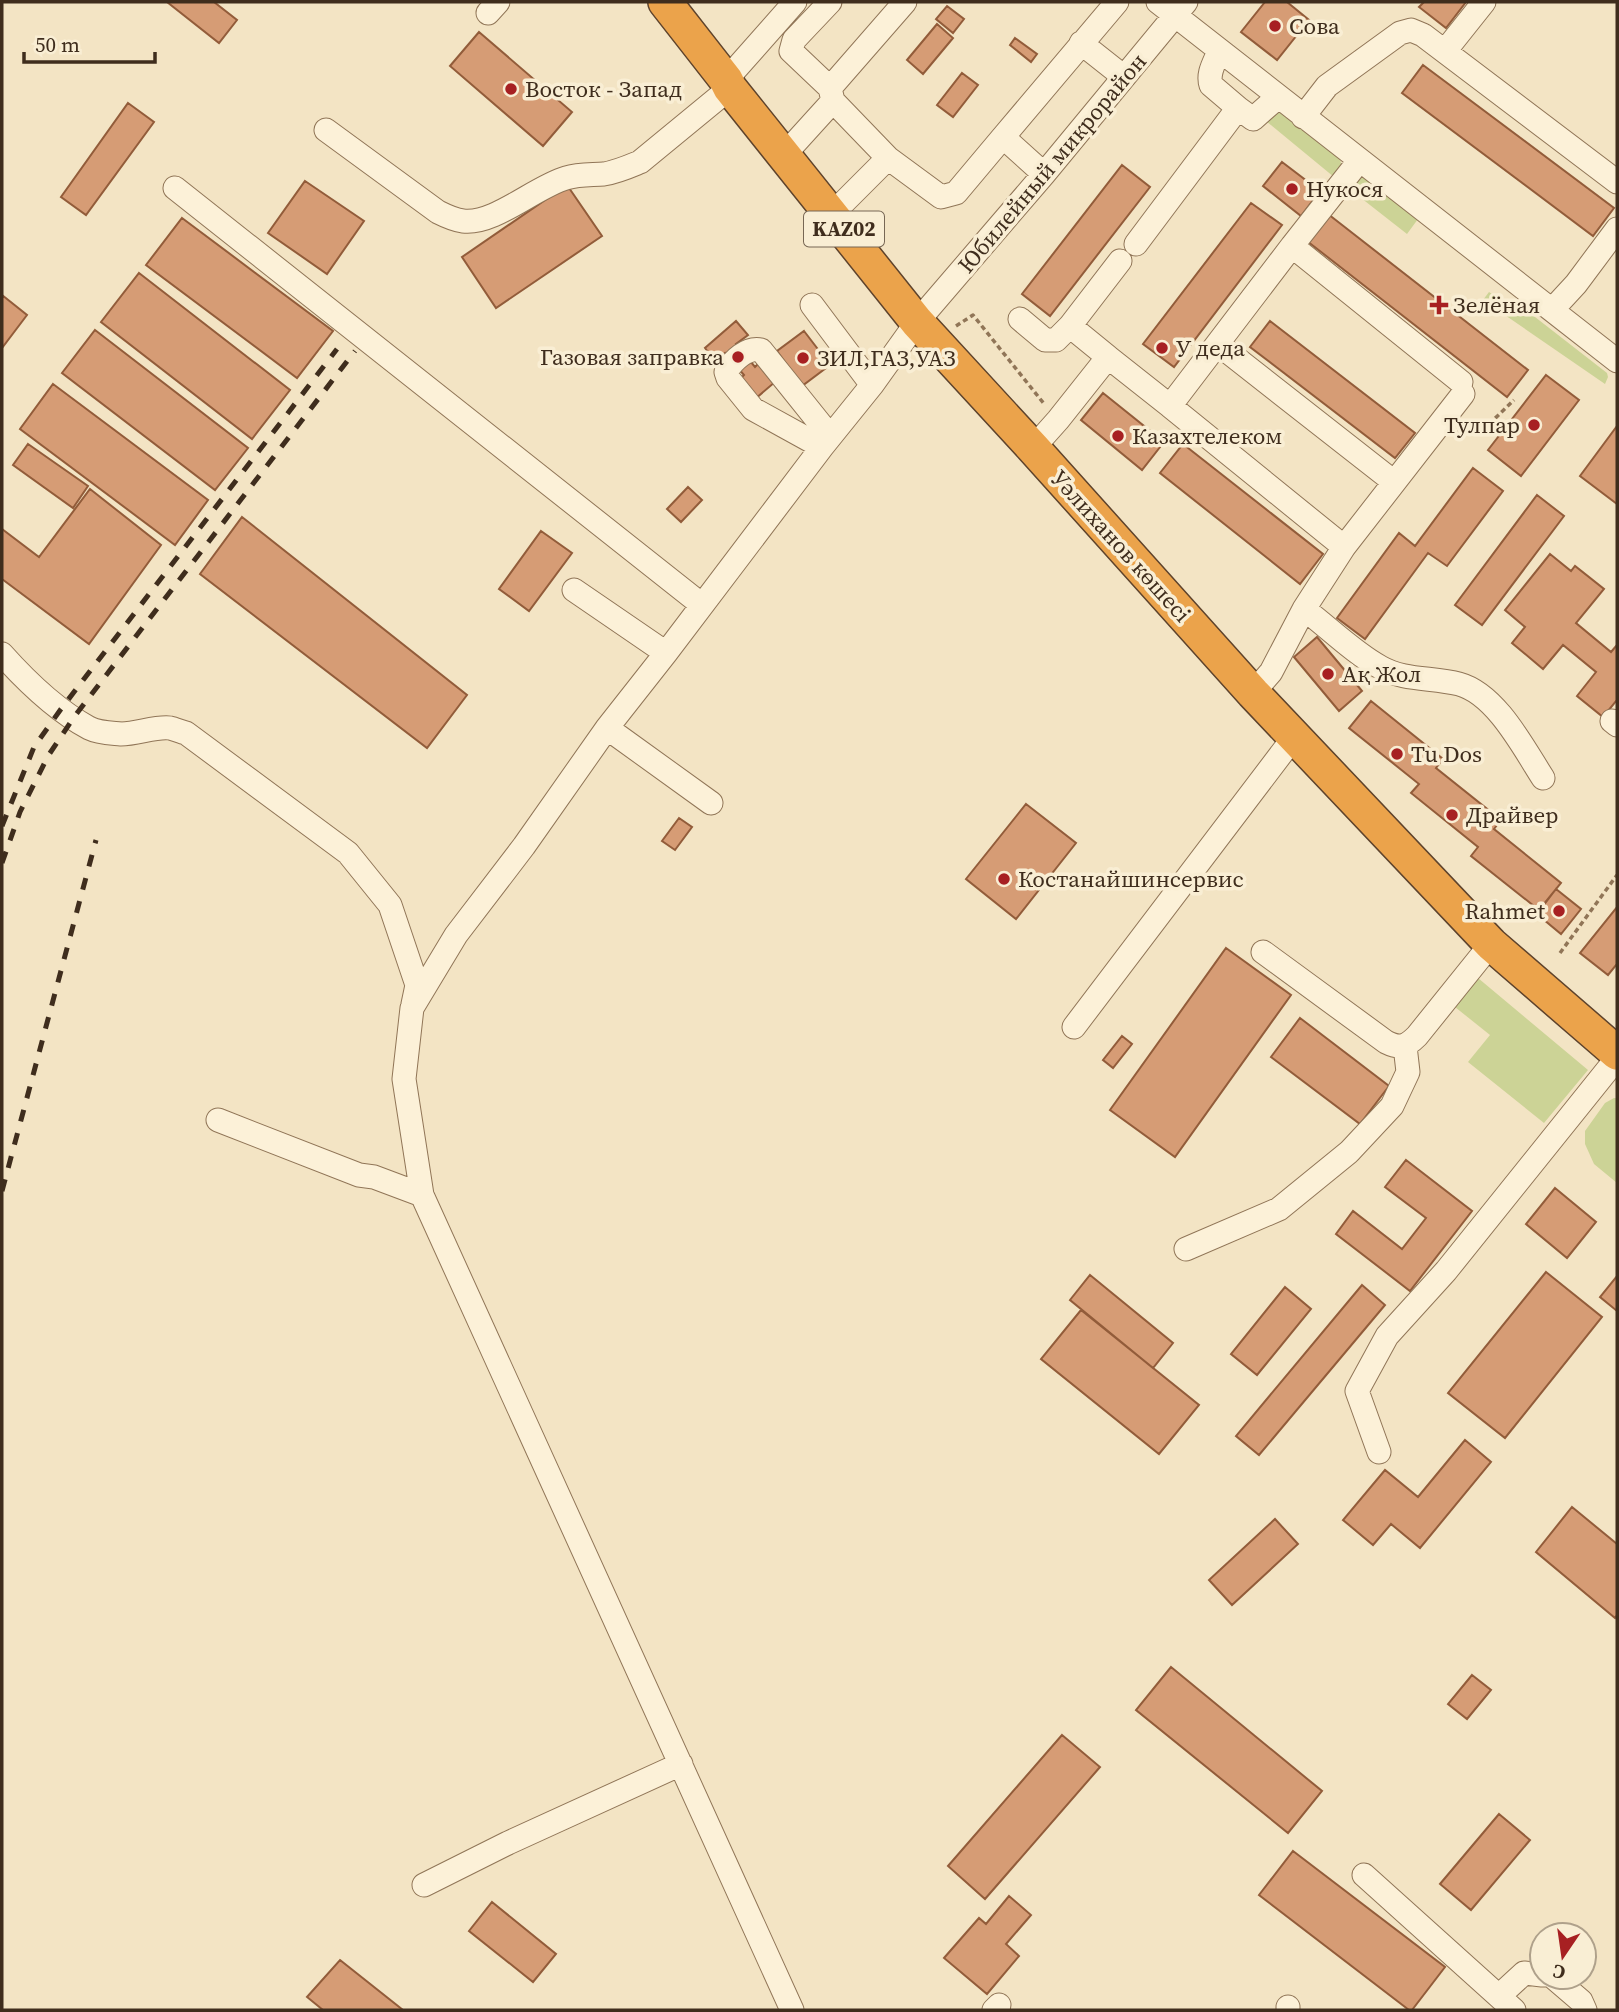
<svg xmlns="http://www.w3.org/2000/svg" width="1619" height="2012" viewBox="0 0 1619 2012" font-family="'Source Serif 4',serif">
  <rect width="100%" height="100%" fill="#f3e4c4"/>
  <!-- green -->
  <path fill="#ccd396" d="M1280,110L1340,159L1342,168L1334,177L1266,121Z
    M1357,176H1362L1418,219L1407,234L1347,187Z
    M1489,292L1512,307L1526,310L1607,373L1608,377L1605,384L1483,300Z
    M1478,978L1588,1070L1544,1123L1468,1062L1490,1035L1455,1007Z
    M1614,1098H1617V1183L1594,1164L1585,1144V1131L1605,1103Z"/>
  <!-- building -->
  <path fill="#d69c75" stroke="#925c3a" stroke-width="2" d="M167,2H214L237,20L219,43Z
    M1265,2H1287L1309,20L1277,60L1241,32Z
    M1424,2H1466L1446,28L1419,7Z
    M947,6L964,19L953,33L936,19Z
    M937,24L953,38L923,74L907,60Z
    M479,32L572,112L543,146L450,66Z
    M1015,38L1037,54L1031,62L1010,45Z
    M1423,65L1614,208L1593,236L1402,93Z
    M962,73L978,85L953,117L937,105Z
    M128,103L154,122L86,215L61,197Z
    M1282,162L1320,191L1301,216L1263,186Z
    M1122,165L1150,187L1050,316L1022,294Z
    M305,181L364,221L327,274L268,233Z
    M567,185L602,236L496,308L462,257Z
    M1251,203L1282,225L1174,367L1143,344Z
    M1328,214L1528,370L1507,397L1307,241Z
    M182,218L333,331L297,378L146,265Z
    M139,273L290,390L252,439L101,322Z
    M2,295L27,315L2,348Z
    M736,321L748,335L736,344L755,367L759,363L775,382L755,399L739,380L744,375L725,353L715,361L705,348Z
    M1270,321L1415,433L1395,458L1250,347Z
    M95,330L248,448L215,490L62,373Z
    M804,331L830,365L802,386L777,351Z
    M1546,375L1579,400L1521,476L1488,450Z
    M53,384L208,500L175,545L20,429Z
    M1103,393L1164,442L1142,470L1081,420Z
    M1617,426V504L1580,476Z
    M28,444L88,486L73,508L13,465Z
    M1183,444L1323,554L1300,584L1160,473Z
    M1473,468L1503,491L1447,566L1428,553L1365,639L1337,618L1399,533L1415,546Z
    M688,487L702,500L681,522L667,509Z
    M90,489L161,545L89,644L2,579V529L39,557Z
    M1537,495L1564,516L1482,625L1455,605Z
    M242,517L467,695L427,748L200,574Z
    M541,531L572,553L529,611L499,589Z
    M1550,554L1571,571L1575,566L1604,589L1576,623L1611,652L1617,645V700L1603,717L1577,696L1596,672L1563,645L1543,669L1512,643L1525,627L1505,610Z
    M1317,637L1362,691L1339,711L1294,657Z
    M1371,701L1443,759L1436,768L1501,820L1494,829L1561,883L1539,910L1471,856L1478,847L1411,793L1419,784L1349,728Z
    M1026,804L1076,843L1016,919L966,879Z
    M679,818L692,827L675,850L662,841Z
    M1556,889L1581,909L1561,934L1537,914Z
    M1617,907V964L1608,975L1580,953Z
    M1226,948L1291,995L1175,1157L1110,1110Z
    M1300,1018L1389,1086L1360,1124L1271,1057Z
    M1122,1036L1132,1044L1113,1068L1103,1060Z
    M1406,1160L1472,1211L1410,1291L1336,1234L1353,1211L1402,1249L1426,1218L1385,1187Z
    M1555,1188L1596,1222L1567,1258L1526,1224Z
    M1546,1272L1602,1317L1505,1438L1448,1393Z
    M1090,1275L1173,1343L1153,1368L1070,1300Z
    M1617,1276V1311L1600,1297Z
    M1362,1285L1385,1305L1259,1455L1236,1436Z
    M1285,1287L1311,1309L1257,1375L1231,1354Z
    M1081,1310L1199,1405L1159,1454L1041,1359Z
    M1465,1440L1491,1462L1420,1548L1391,1524L1373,1545L1343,1520L1385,1470L1418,1497Z
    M1572,1507L1617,1544V1615L1615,1618L1536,1552Z
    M1275,1519L1298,1544L1232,1605L1209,1580Z
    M1171,1667L1322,1791L1288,1833L1136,1710Z
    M1472,1675L1491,1690L1467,1719L1448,1704Z
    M1062,1735L1100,1767L985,1899L948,1866Z
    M1499,1814L1530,1840L1471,1910L1440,1884Z
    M1293,1851L1445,1967L1412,2010H1409L1259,1895Z
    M1009,1896L1031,1915L1006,1944L1019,1956L987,1994L944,1958L979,1918L986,1924Z
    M492,1902L556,1954L533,1982L469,1931Z
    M340,1960L403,2010H323L307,1997Z"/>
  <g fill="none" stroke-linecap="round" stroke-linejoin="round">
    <!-- minor casing -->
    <g stroke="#907557" stroke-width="25">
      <path id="minor" d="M830,2L794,40L791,51L830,88
        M1158,2L1617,361
        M488,13L498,2
        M1081,43L1124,77
        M1219,51C1215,62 1207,73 1211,85L1238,108
        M1445,51L1484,2
        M726,80L795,2
        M1303,117L1327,86L1400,33L1411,30L1423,35L1617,182
        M326,130L438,212C446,216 454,220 463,221C494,225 535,187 566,178C579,174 591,175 604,174C617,172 628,167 640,162L730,88
        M1003,137L1117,2
        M784,155L833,101
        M888,158L833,101L830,88L905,2
        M1359,161L1292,246L1461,382
        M175,188L702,605
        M832,214L888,158L941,197L956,193L1003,137L1044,174
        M1136,244L1238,108L1253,119L1278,97
        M812,305L872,385
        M1552,310L1576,284L1617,229
        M1020,319L1045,340H1056L1070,326L1120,261
        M1070,326L1108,357
        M1218,344L1394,482
        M1170,406L1344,547
        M822,447L753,409L728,378L726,372C733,360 747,347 761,350L830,436
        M1033,448L1058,420L1108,357L1170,406L1292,246
        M574,590L666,653
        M1304,609C1328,627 1354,653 1380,667C1404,681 1433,677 1459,684C1496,694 1523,747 1543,778
        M2,654C27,682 56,710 89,728C99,733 111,733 121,734C137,734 156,726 170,728C175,729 181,732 186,733L348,853L390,905L417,985L413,1004
        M1253,693L1271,672L1304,609L1344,547L1463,394
        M1612,721L1617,725
        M607,728L711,803
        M1263,952L1386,1042C1400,1049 1406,1047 1417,1036L1491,944
        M1074,1027L1294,737
        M218,1120L359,1175L374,1177L422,1195
        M1186,1249L1279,1209L1349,1152L1392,1106L1408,1072L1405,1046
        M1379,1452L1357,1391L1387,1336L1446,1271L1617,1058
        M1364,1875L1514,2010
        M424,1885L508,1843L681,1764
        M1553,1977L1581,2001L1585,2010
        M1499,1996L1524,1973L1542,1975
        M792,2010L422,1195L404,1079L412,1008L456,935L524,846L607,728L666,653L822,447L872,385L917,322L1044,174L1186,2
        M994,2010L999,2005
        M1288,2010V2007"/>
    </g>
    <!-- highway casing -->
    <g stroke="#5e432c" stroke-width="36">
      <path id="highway" d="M665,2L726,80L730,88L917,322L1033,448L1253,693L1491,944L1617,1053"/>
    </g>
    <!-- path -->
    <path stroke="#907557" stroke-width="3.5" stroke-dasharray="5 3.5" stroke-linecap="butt" d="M956,326L973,315L1045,405
      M1457,432L1485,428L1514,400
      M1560,953L1617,875"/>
    <!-- minor -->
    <use href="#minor" stroke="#fcf1d8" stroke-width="23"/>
    <!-- highway -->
    <use href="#highway" stroke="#eba34b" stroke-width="33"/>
    <!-- rail -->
    <path stroke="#3f2d1d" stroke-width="5" stroke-dasharray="12 12" stroke-linecap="butt" d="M2,826L34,747L61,709L337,349
      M2,863L20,812L48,756L74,717L355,351
      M2,1191L96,840"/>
  </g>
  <!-- markers -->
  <g fill="#a72022" stroke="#f9eed4" stroke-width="2.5">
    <circle cx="1275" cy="26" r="7"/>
    <circle cx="511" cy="89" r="7"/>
    <circle cx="1292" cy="189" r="7"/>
    <path d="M1435.5 294.5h7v7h7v7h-7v7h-7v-7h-7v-7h7z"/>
    <circle cx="1162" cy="348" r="7"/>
    <circle cx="738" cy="357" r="7"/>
    <circle cx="803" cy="358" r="7"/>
    <circle cx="1534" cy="425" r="7"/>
    <circle cx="1118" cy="436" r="7"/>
    <circle cx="1328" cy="674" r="7"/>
    <circle cx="1397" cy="754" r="7"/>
    <circle cx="1452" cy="815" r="7"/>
    <circle cx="1004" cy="879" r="7"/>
    <circle cx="1559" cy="911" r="7"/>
  </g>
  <g text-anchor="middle" stroke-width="7" stroke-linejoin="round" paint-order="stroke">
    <!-- shield labels -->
    <rect fill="#f9eed4" stroke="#776754" stroke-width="2" x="804" y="211.5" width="80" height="35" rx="5"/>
    <g font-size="21" font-weight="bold" fill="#3f2d1d">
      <text x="844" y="236">KАZ02</text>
    </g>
    <!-- poi labels -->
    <g font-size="23" fill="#3f2d1d" stroke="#f9eed4" text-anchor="start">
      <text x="1289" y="34">Сова</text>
      <text x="525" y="97">Восток - Запад</text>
      <text x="1306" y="197">Нукося</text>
      <text x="1453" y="313">Зелёная</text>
      <text x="1176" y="356">У деда</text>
      <text x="724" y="365" text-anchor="end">Газовая заправка</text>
      <text x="817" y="366">ЗИЛ,ГАЗ,УАЗ</text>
      <text x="1520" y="433" text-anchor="end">Тулпар</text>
      <text x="1132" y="444">Казахтелеком</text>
      <text x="1342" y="682">Ақ Жол</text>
      <text x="1411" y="762">Tu Dos</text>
      <text x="1466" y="823">Драйвер</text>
      <text x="1018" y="887">Костанайшинсервис</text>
      <text x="1545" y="919" text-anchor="end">Rahmet</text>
    </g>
    <!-- street labels -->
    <g font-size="23" fill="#3f2d1d" stroke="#f9eed4">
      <text transform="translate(1052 163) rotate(-50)" y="8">Юбилейный микрорайон</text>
      <text transform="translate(1121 546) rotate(48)" y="8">Уәлиханов көшесі</text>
    </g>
  </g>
  <!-- border -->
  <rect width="1619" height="2012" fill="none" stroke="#3f2d1d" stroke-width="7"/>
  <!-- north arrow -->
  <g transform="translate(1563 1956) rotate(193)"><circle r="33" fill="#f9eed4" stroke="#afa18b" stroke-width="2"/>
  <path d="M0-5L12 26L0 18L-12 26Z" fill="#a72022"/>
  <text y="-10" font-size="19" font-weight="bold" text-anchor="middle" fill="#3f2d1d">С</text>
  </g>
  <!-- scale -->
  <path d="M24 52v10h131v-10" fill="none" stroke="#3f2d1d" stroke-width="3.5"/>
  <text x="35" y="52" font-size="21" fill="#3f2d1d" stroke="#f9eed4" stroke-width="5" paint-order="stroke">50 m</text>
</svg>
